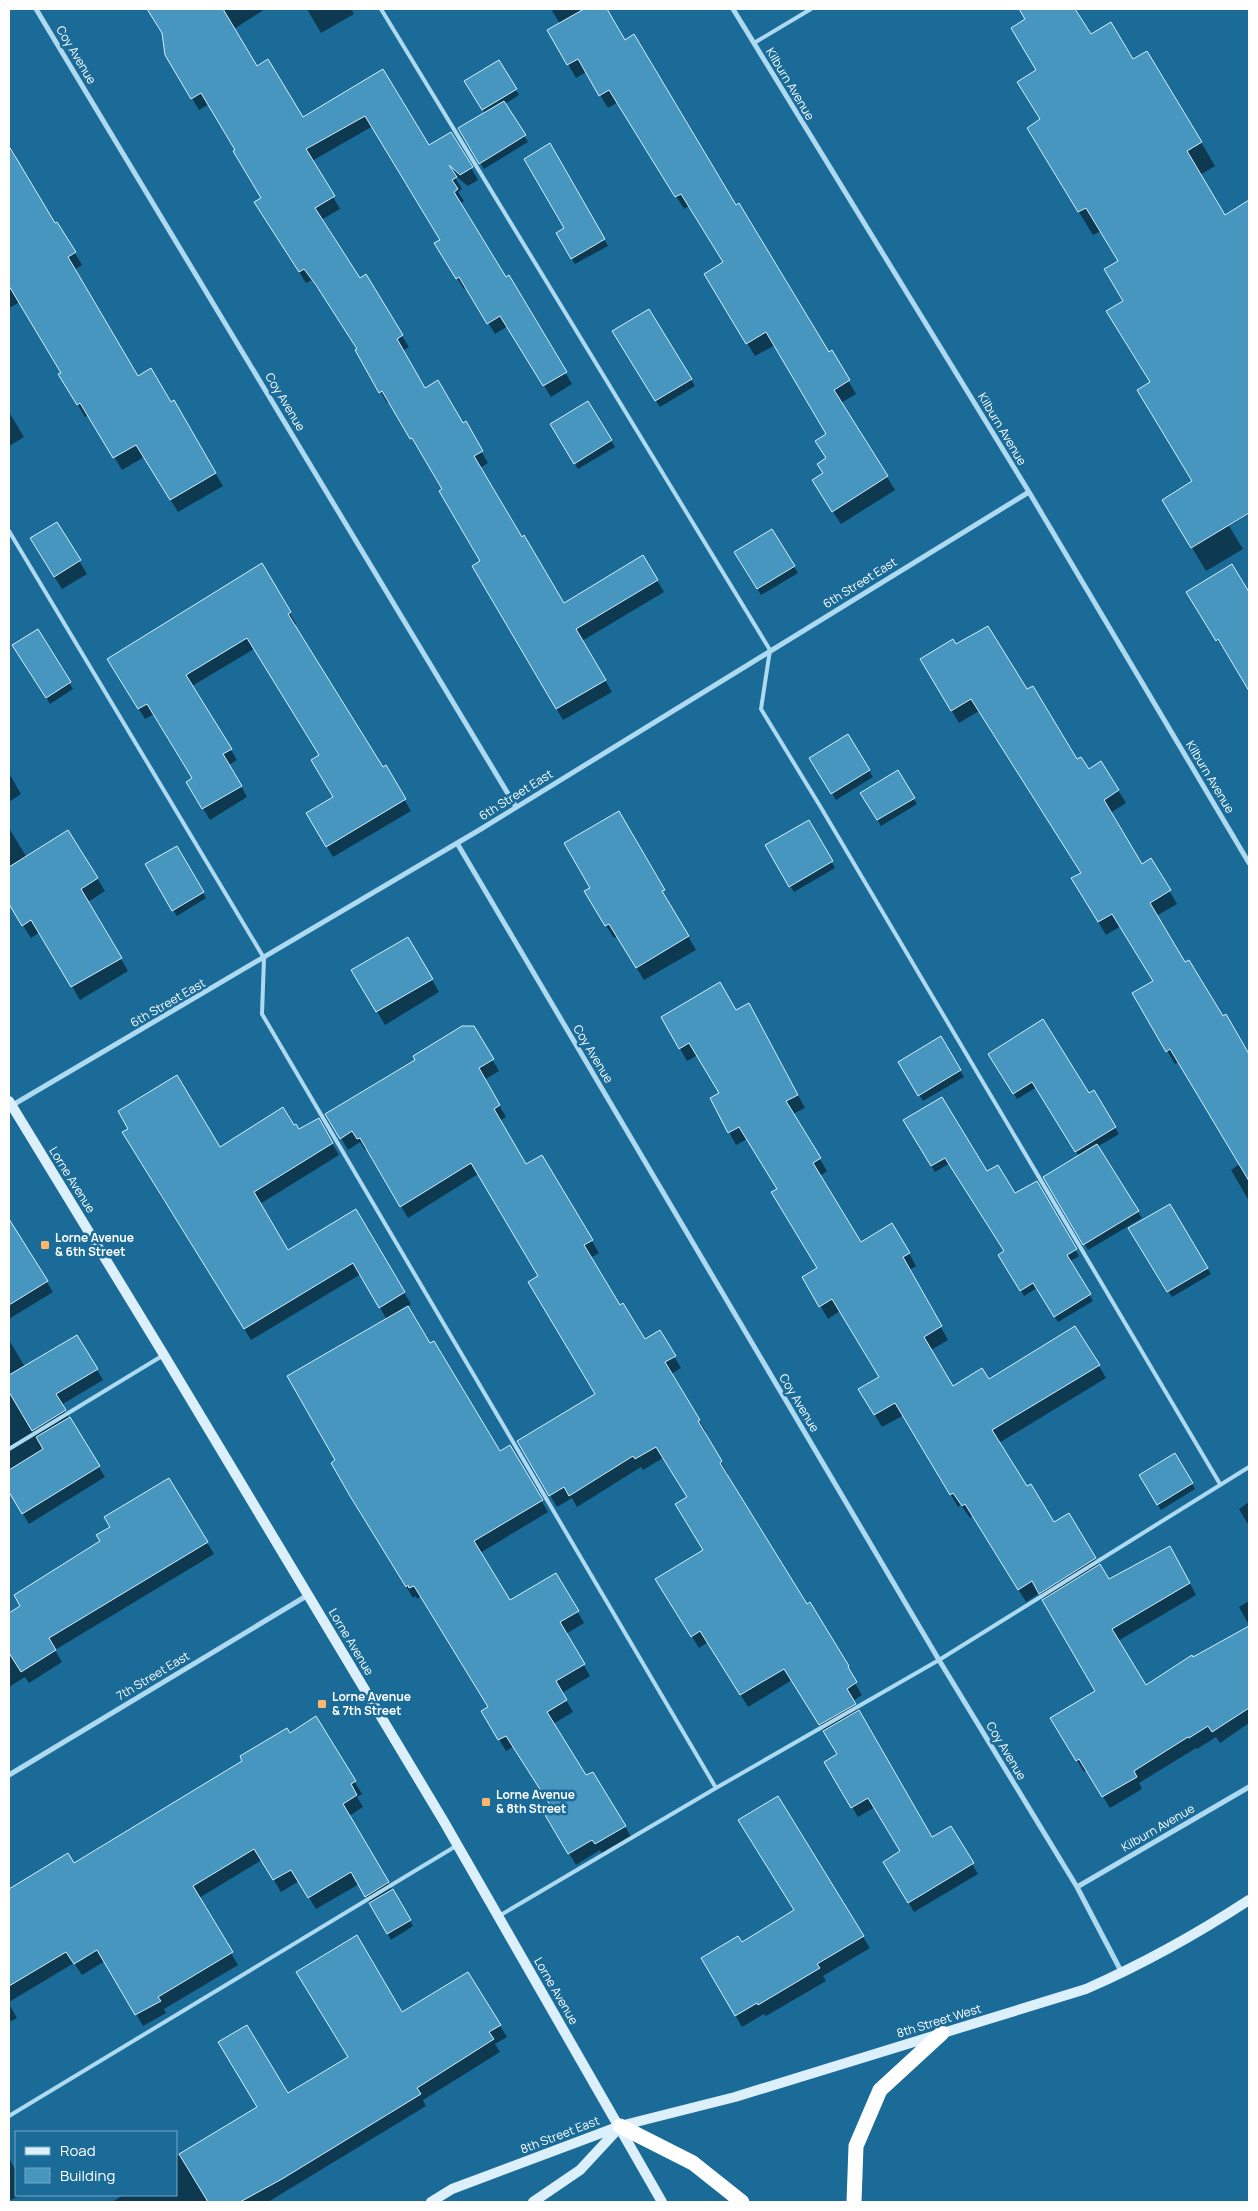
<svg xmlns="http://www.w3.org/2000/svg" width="1258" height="2211" viewBox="0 0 1258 2211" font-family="Manrope,sans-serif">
  <rect width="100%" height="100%" fill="#1a6b98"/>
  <!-- shadow -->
  <path fill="#0007" d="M148,9H265L234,29L257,68L303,119L382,71L429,146L451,133L478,180L468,186L453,174L462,189L458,192L464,201L459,204L506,279L508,277L572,384L551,397L508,326L495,334L467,288L464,289L442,255L441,240L373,126L312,161L340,209L321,220L359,280L366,276L402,336L409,347L402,351L424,389L462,424L465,423L488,463L480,468L563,605L643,557L664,592L582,641L612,692L563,720L474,566L482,562L444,490L389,402L387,403L357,351L358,350L324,297L312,280L306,283L263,214V198L237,150L209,104L199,110L166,54L163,34Z
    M307,9H351L354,14L321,33Z
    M551,9H606L624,41L736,207L828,353L831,351L856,394L841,403L895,490L841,524L821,494L827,459L828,435L775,345L755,356L713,287L724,263L689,206L684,209L618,102L608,108L586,72L576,78L549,31L560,24Z
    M1033,9H1074L1090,36L1133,61L1201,142L1215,166L1200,175L1225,216L1249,202V514L1229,526L1243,549L1206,571L1178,524L1194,482L1151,383L1121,335L1124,301L1119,261L1101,231L1093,235L1042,152L1038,71L1027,20L1024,14Z
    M499,62L519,95L505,104L528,142L484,169L459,128L485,113L466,82Z
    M9,144L16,156L14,157L55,225L57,223L82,265L74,270L137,378L171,403L173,402L223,486L178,512L144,457L122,470L89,415L85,417L60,375L62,373L20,302L9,308Z
    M550,145L608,246L575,264L557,233L566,228Z
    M649,311L695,386L660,407L614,332Z
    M588,403L615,447L578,469L551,425Z
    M9,412L24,437L9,446Z
    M57,524L87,574L62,589L39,552Z
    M772,531L798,573L761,595L736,552Z
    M261,565L296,624L294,625L383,769L385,767L411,811L333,857L308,814L334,798L320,756L254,649L192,686L237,760L229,765L247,797L210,820L187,782L194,778L154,714L145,719L115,670Z
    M1232,566L1249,594V689L1195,605Z
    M37,631L73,689L50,704L14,645Z
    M956,646L1026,691L1077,761L1118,790L1126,803L1110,813L1142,865L1151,860L1177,904L1156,916L1185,963L1222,1018L1226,1016L1249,1056V1201L1231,1170L1240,1164L1179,1062L1175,1064L1134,994L1154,982L1121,926L1106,935L1073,879L1082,873L979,711L959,723L922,659Z
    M847,735L873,777L836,800L811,758Z
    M897,772L917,804L881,826L862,793Z
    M9,773L21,794L9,802Z
    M618,813L696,950L644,980L617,936L614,938L593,905L592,888Z
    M808,822L835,868L794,892L767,846Z
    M9,828L27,858L97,878L105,891L88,902L128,971L80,1000L40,932L31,938L9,903Z
    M177,847L206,898L177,916L147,865Z
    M408,938L439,992L385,1025L353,970Z
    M736,1012L756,1017L805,1108L793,1114L827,1171L820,1176L861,1243L909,1253L916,1266L909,1270L948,1340L931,1350L953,1388L1099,1366L1106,1378L999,1443L1027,1488L1054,1524L1068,1515L1109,1581L1177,1559L1196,1595L1118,1641L1145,1686L1249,1628V1723L1220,1743L1216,1737L1197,1749L1196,1748L1139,1783L1142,1789L1110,1808L1087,1770L1084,1772L1052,1719L1097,1692L1040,1593L1026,1602L973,1516L970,1518L961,1505L958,1507L904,1415L882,1427L860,1390L880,1378L840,1311L828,1319L811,1290L818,1269L778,1189L747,1139L736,1145L729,1132L721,1094L698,1055L687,1061L662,1017Z
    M473,1027L499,1071L484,1080L506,1117L499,1121L526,1165L541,1157L599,1253L590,1258L620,1307L644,1341L659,1331L681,1368L671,1374L706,1432L704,1434L728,1474L726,1475L807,1605L809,1604L855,1679L853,1680L862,1695L853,1701L932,1839L951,1828L978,1874L914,1912L885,1862L902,1852L875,1807L858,1817L826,1762L839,1755L792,1680L748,1707L708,1642L699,1648L664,1591L704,1551L688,1498L663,1458L643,1470L641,1467L577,1507L572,1498L557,1507L519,1442L596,1395L539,1277L478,1174L408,1218L367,1149L365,1150L360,1142L348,1150L327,1114Z
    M940,1038L964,1077L923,1101L899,1063Z
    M990,1054L1088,1095L1093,1092L1119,1134L1097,1147L1142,1218L1088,1250L1045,1177L1079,1156L1037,1087L1017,1099Z
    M318,1120L339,1155L260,1204L287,1252L355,1211L411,1304L407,1307L430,1345L499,1453L510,1447L548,1512L480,1553L510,1601L556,1574L584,1623L566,1634L590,1676L562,1693L573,1712L553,1724L586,1777L592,1773L632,1838L603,1855L600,1850L576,1865L544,1811L551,1806L514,1746L506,1751L483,1712L489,1708L421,1596L417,1599L416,1596L413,1598L359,1508L337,1460L387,1320L361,1274L251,1340L167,1202L165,1203L124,1133L219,1149L294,1127L299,1131Z
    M905,1121L987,1173L1015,1195L1036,1182L1079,1256L1069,1262L1093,1301L1058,1322L1037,1288L1024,1296L1000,1255L1005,1252L950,1163L935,1172Z
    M1169,1206L1211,1274L1172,1297L1130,1229Z
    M10,1224L53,1292L9,1319V1225Z
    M77,1337L103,1380L61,1405L105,1477L29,1524L9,1490V1340L25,1367Z
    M1174,1454L1195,1489L1161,1510L1140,1475Z
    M168,1479L214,1554L55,1650L62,1662L29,1683L25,1677L9,1687V1615L22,1607L101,1541L112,1527Z
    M1249,1502V1526L1239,1509Z
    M1249,1601V1625L1239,1607Z
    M316,1718L362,1794L357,1797L363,1807L349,1816L413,1926L391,1940L359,1884L316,1909L299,1881L281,1892L262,1860L199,1898L238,1965L164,2009L166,2013L143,2026L105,1961L82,1975L74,1963L9,2002V1898L43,1877L74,1865Z
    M863,1937L870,1948L823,1976L826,1981L766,2016L764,2014L742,2027L703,1959L741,1943Z
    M467,1973L507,2037L495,2044L500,2052L423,2100L426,2106L268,2202H112L123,2195H176V2157L259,2108L287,2095L349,2058L402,2014Z
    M9,2004L17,2018L9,2022Z
    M9,2158L16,2171V2195H20L9,2201Z"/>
  <!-- building -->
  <path fill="#4796c0" stroke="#d5effb" d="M147,9H223L257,66L268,59L303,117L383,69L429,145L451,132L473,167L460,175L449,165L457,177L452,180L458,189L454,192L506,277L509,275L567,372L543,386L500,316L487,324L459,277L456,279L434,243L440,240L365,116L306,149L335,196L315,208L360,278L366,274L403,335L397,339L425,388L438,380L463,423L466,421L483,451L474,456L522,537L524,535L564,603L643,555L658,580L576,629L606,680L556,709L472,566L480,561L439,491L442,489L412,438L410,439L382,391L379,393L355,350L357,349L316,285L304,269L299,272L254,202L261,198L233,151L235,150L201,93L191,99L165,55L162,33Z
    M584,9H607L625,40L634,34L736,205L739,203L829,352L832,350L850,380L834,390L888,476L832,512L812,480L823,473L817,464L826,458L815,441L826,434L766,332L746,344L704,274L723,262L681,194L675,197L609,90L599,96L578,59L567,65L547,30Z
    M1019,9H1075L1091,34L1111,22L1133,59L1147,51L1202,142L1187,151L1225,215L1249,200V513L1191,548L1162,500L1192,481L1137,390L1150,382L1106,311L1123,301L1104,269L1118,261L1086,208L1078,212L1027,128L1040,119L1017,82L1036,70L1011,28L1025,19Z
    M499,60L517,89L482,110L464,81Z
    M504,101L526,135L479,164L458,128Z
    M550,143L605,239L571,259L556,233L564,228L524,159Z
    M9,146L55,223L57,222L76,252L68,257L138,376L151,368L171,402L174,400L216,473L170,500L136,445L113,458L80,403L77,405L58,374L61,373L9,286Z
    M649,309L692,379L655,401L612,331Z
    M588,401L612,440L574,464L550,424Z
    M57,522L81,560L54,577L30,538Z
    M772,529L795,566L757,589L734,552Z
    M262,563L291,612L288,614L383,767L386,765L406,799L326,847L306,813L333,797L311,760L319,755L247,638L186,675L232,749L223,754L242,786L202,809L186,782L192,778L147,704L138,709L107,659Z
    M1232,564L1249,592V691L1218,639L1216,641L1186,592Z
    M988,626L1027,689L1033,686L1077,759L1081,757L1089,769L1101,761L1119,790L1104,800L1142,864L1151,858L1171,890L1150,903L1185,962L1189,960L1223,1016L1226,1014L1249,1054V1181L1170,1049L1166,1052L1132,993L1153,981L1112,914L1098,922L1071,878L1081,873L971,699L951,711L920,659L953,639L956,644Z
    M38,629L71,682L46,698L12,645Z
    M848,734L870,770L831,794L809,758Z
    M898,770L915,798L877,820L860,793Z
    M619,811L665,890L662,891L689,936L636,968L609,924L605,926L584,891L590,888L564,843Z
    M809,820L833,861L789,887L765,845Z
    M68,830L98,878L81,889L122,958L71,987L31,920L22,926L9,904V867Z
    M177,846L204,892L172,911L145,864Z
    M408,937L433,979L376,1012L351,970Z
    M720,982L736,1010L749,1003L798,1095L786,1101L821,1158L813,1163L861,1242L892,1223L910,1253L903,1257L942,1326L924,1337L953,1386L982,1368L989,1379L1075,1326L1100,1365L992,1430L1027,1486L1031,1484L1054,1522L1069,1513L1096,1558L1039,1594L1032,1581L1018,1590L965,1504L962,1506L953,1493L950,1495L895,1403L874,1415L858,1389L879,1377L832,1299L819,1307L802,1277L817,1268L771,1192L777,1189L739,1127L728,1133L710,1098L719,1093L689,1043L679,1049L661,1017Z
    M1043,1019L1089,1093L1094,1090L1116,1127L1075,1152L1032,1082L1013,1094L988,1054Z
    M462,1026H474L494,1059L479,1068L500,1105L494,1109L526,1164L542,1155L593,1240L584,1245L620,1305L623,1303L645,1339L660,1330L676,1356L665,1362L700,1420L698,1421L722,1461L720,1463L786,1570L807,1604L810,1602L849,1666L848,1667L857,1682L847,1689L856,1704L819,1725L784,1669L740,1695L700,1631L691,1637L655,1579L703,1550L675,1504L687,1497L656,1447L635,1459L633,1456L569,1496L564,1487L549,1496L517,1441L595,1394L528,1282L538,1276L471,1163L400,1207L360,1138L357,1139L352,1131L340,1139L325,1114L415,1060L413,1056Z
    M941,1036L961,1070L918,1096L898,1062Z
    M177,1075L220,1147L283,1107L294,1125L296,1124L299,1129L319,1118L333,1143L254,1192L288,1250L356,1209L405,1292L379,1308L353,1263L244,1329L122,1132L128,1129L118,1111Z
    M942,1097L987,1171L998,1165L1015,1193L1037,1181L1077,1249L1067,1255L1091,1294L1054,1317L1033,1283L1020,1291L998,1255L1004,1251L945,1158L931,1166L903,1120Z
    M1097,1144L1139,1211L1083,1245L1043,1177Z
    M1170,1204L1208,1268L1167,1292L1128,1228Z
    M9,1219L48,1281L9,1305Z
    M408,1306L430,1343L434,1341L500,1451L510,1445L543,1500L474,1541L510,1600L556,1573L579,1611L560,1622L585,1664L556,1681L567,1700L547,1712L586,1775L593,1772L626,1826L595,1844L592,1840L568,1854L542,1810L550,1805L506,1736L498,1740L481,1711L488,1707L414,1586L409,1588L408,1585L406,1587L350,1496L331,1463L335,1460L287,1376Z
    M77,1335L98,1369L56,1394L66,1410L32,1431L9,1392V1375Z
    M70,1417L100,1466L22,1514L9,1492V1470L43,1449L36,1437Z
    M1175,1453L1193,1483L1157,1505L1139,1475Z
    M169,1478L208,1542L49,1638L56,1650L21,1672L9,1653V1613L20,1606L14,1595L100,1541L96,1535L110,1527L104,1517Z
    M1170,1546L1190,1583L1112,1629L1146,1685L1192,1655L1193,1657L1249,1626V1708L1212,1732L1208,1726L1189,1738L1188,1737L1134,1771L1137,1777L1102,1797L1079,1759L1076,1761L1050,1718L1095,1691L1042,1600L1100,1564L1109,1579Z
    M859,1710L932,1837L951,1826L974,1863L908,1903L883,1862L900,1851L868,1798L851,1808L824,1762L837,1754L823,1731Z
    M316,1716L356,1781L351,1784L357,1795L343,1804L389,1882L365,1897L351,1872L308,1898L291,1870L273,1880L254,1849L193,1886L233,1952L158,1997L161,2001L135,2015L97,1950L74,1964L66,1952L9,1986V1889L68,1853L74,1863L242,1761L240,1756L287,1728L290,1733Z
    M778,1796L864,1936L817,1964L820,1968L758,2005L757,2003L735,2016L701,1958L738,1936L742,1942L794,1910L738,1820Z
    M393,1889L411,1920L387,1934L369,1903Z
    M357,1935L402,2012L468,1972L501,2025L489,2032L494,2039L417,2088L421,2094L282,2179L240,2202H208L179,2154L257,2107L218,2042L247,2025L288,2093L348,2057L296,1972Z"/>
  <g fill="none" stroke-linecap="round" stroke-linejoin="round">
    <!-- lane -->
    <path stroke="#aedaf1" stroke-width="4" d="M381,9L770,650L761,709L820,806L1220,1484
      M754,43L811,9
      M9,531L264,958L262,1014L716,1788
      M9,1449L162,1356
      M499,1916L716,1788L939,1660L1249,1467
      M9,2116L456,1846"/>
    <!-- street -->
    <path stroke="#aedaf1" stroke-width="5" d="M36,9L516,807
      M733,9L1029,492L1249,863
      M457,843L939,1660L1077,1887L1122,1973
      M11,1106L481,829L1029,492
      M9,1775L308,1595
      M1077,1887L1249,1787"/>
    <!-- secondary -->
    <path stroke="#dcf0fb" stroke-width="10" d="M9,1101L164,1355L443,1820L662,2202
      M431,2202L452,2189L620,2126L735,2097L1086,1989C1143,1964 1197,1934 1249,1900
      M533,2202L580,2170L618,2129"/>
    <!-- highway -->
    <path stroke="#fff" stroke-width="15" d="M620,2126L693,2163L742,2202
      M854,2202L856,2146L880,2090L942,2033"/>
  </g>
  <!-- markers -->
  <g fill="#ffb76e" stroke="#1a6b98" stroke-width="2">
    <rect x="40" y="1240" width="10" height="10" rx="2.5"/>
    <rect x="317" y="1699" width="10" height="10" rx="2.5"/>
    <rect x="481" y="1797" width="10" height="10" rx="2.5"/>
  </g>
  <g text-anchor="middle" stroke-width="5" stroke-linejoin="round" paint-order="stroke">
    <!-- street labels -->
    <g font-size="12" fill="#fff" stroke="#1a6b98">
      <text transform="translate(76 55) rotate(59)" y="4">Coy Avenue</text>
      <text transform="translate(790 84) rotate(59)" y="4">Kilburn Avenue</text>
      <text transform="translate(285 402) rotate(59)" y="4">Coy Avenue</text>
      <text transform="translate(1002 429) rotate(59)" y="4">Kilburn Avenue</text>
      <text transform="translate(860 583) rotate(-32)" y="4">6th Street East</text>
      <text transform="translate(1210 777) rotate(59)" y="4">Kilburn Avenue</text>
      <text transform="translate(516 795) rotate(-32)" y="4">6th Street East</text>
      <text transform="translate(168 1003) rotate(-30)" y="4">6th Street East</text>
      <text transform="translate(593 1054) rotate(59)" y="4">Coy Avenue</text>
      <text transform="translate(72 1180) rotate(58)" y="4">Lorne Avenue</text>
      <text transform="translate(799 1403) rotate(59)" y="4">Coy Avenue</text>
      <text transform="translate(351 1642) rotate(59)" y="4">Lorne Avenue</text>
      <text transform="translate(153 1676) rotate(-31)" y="4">7th Street East</text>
      <text transform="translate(1006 1751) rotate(59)" y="4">Coy Avenue</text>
      <text transform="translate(1158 1828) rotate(-30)" y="4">Kilburn Avenue</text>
      <text transform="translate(556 1991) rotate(60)" y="4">Lorne Avenue</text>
      <text transform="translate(939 2021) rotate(-17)" y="4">8th Street West</text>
      <text transform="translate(560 2135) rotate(-21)" y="4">8th Street East</text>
    </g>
    <!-- poi labels -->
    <g font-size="12" font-weight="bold" fill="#fff" stroke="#1a6b98" text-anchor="start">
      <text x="55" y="1242">Lorne Avenue<tspan x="55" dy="14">&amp; 6th Street</tspan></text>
      <text x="332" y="1701">Lorne Avenue<tspan x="332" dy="14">&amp; 7th Street</tspan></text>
      <text x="496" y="1799">Lorne Avenue<tspan x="496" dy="14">&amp; 8th Street</tspan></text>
    </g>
  </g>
  <!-- border -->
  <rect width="1258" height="2211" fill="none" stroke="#ffffff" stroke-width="20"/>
  <!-- legend -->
  <rect x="15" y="2131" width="162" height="65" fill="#1a6b98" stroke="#76a6c1"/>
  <rect x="25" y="2147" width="25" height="8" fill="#dcf0fb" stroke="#76a6c1"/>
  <text x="60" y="2156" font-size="15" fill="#ffffff">Road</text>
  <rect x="25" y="2168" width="25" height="15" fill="#4796c0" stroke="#76a6c1"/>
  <text x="60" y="2181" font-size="15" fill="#ffffff">Building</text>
</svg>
